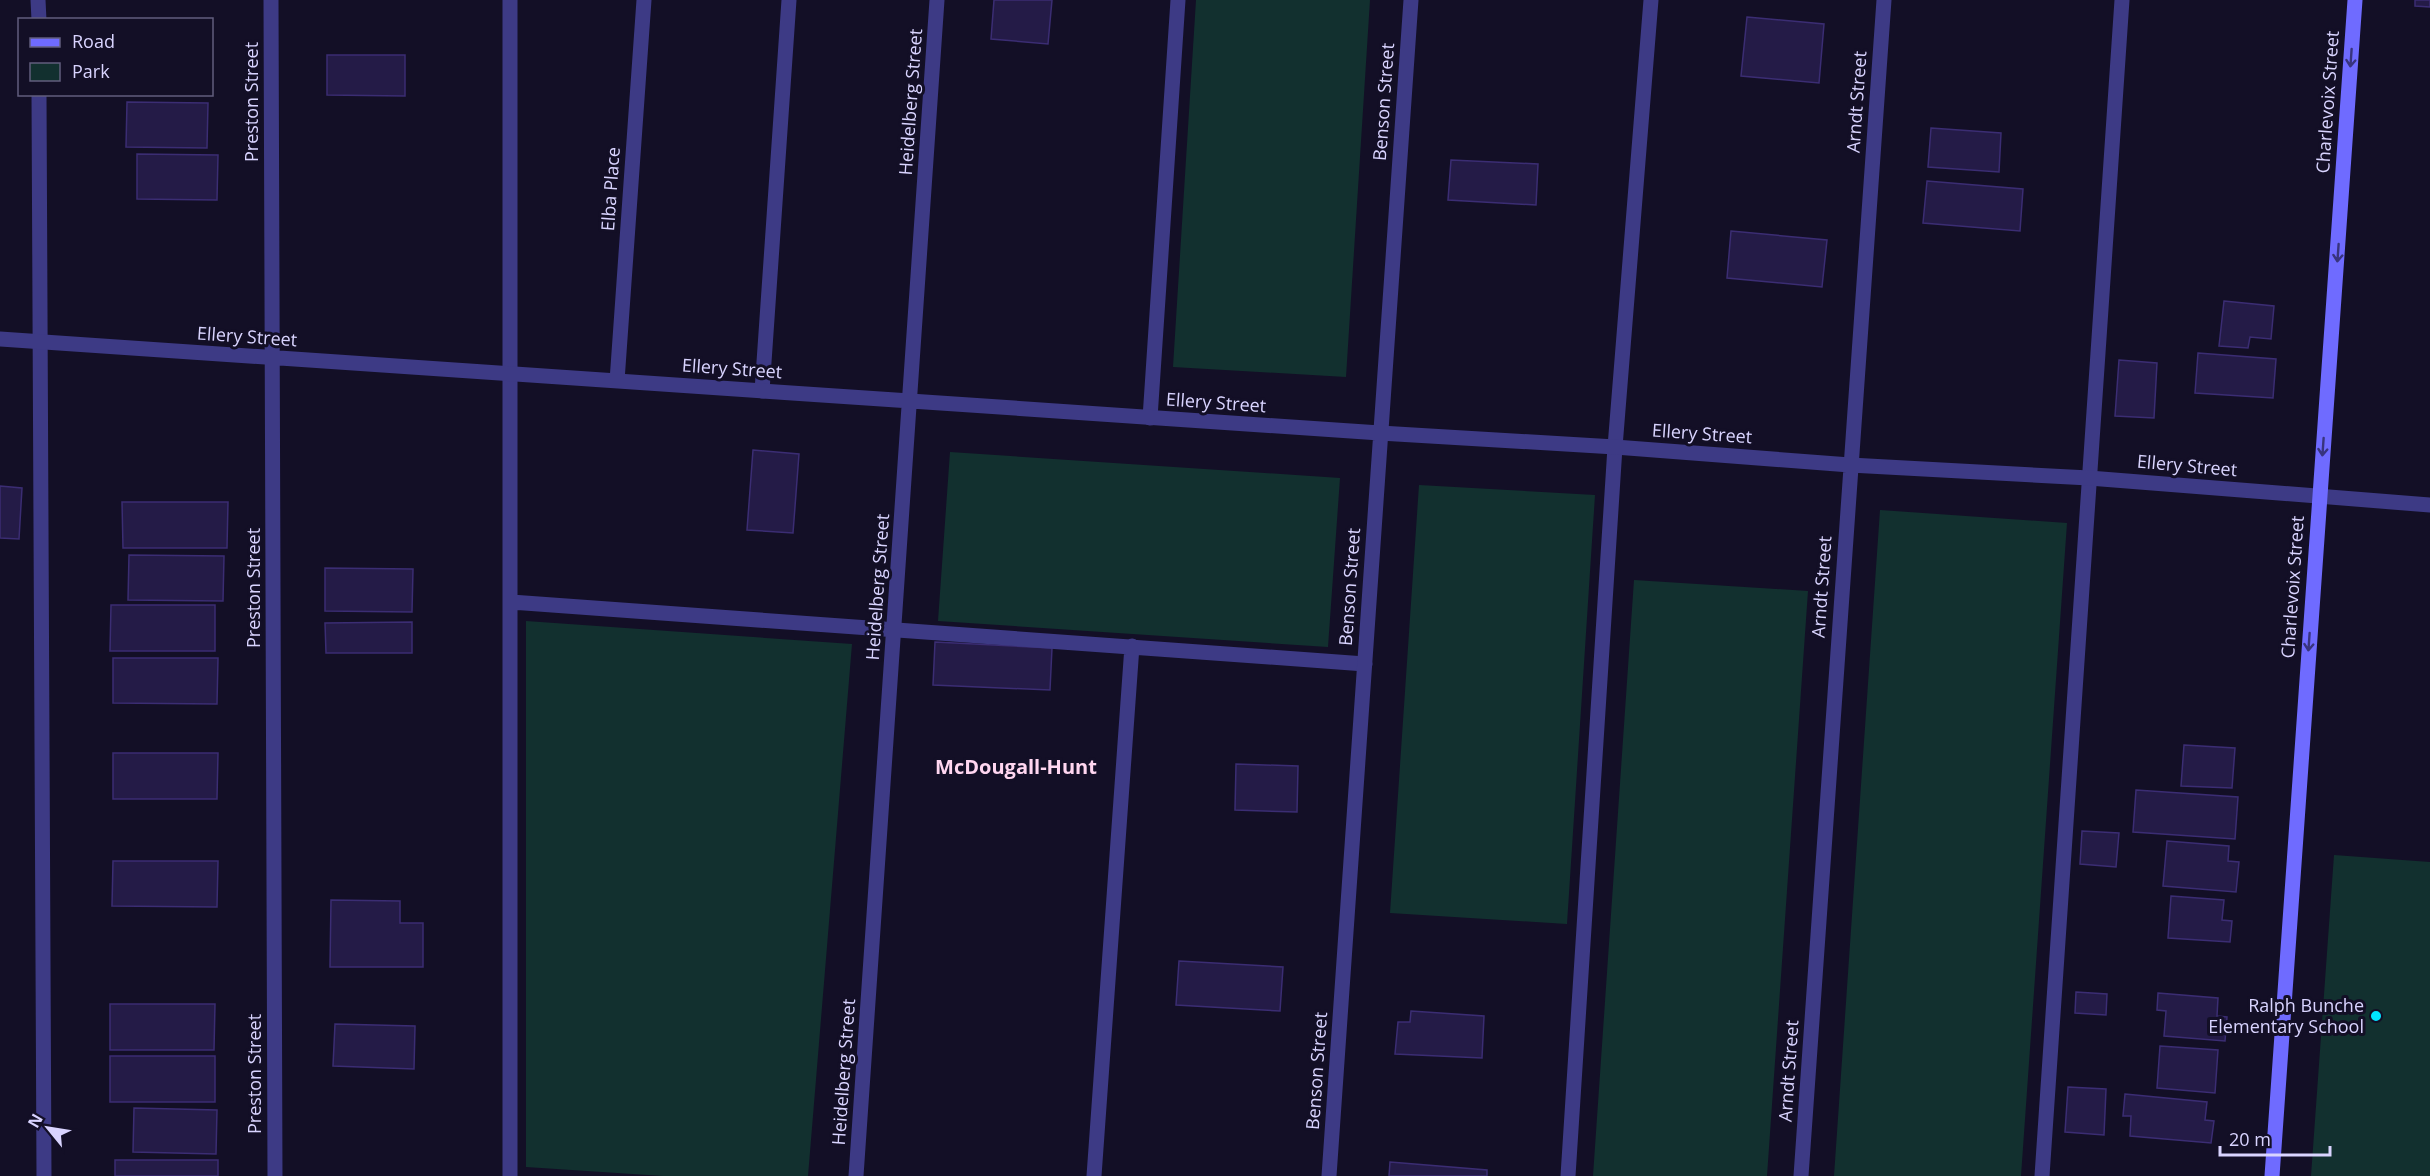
<svg xmlns="http://www.w3.org/2000/svg" width="2430" height="1176" viewBox="0 0 2430 1176" font-family="'Open Sans',sans-serif">
  <rect width="100%" height="100%" fill="#130f26"/>
  <!-- green -->
  <path fill="#12302f" d="M1196,0H1370L1346,377L1173,367Z
    M950,452L1340,478L1328,647L938,621Z
    M1419,485L1595,495L1567,924L1390,913Z
    M1880,510L2067,523L2021,1176H1834Z
    M1634,580L1808,591L1767,1176H1593Z
    M526,621L852,644L808,1176H663L526,1167Z
    M2334,855L2430,862V1176H2311Z"/>
  <!-- building -->
  <path fill="#241b47" stroke="#3b2d73" stroke-width="1.5" d="M994,0H1052L1048,44L991,39Z
    M2415,0H2430V7L2415,6Z
    M1747,17L1824,24L1819,83L1741,76Z
    M327,55H405V96L327,95Z
    M127,102L208,103L207,148L126,147Z
    M1931,128L2001,133L1999,172L1928,167Z
    M137,154L218,155L217,200L137,199Z
    M1451,160L1538,164L1536,205L1448,200Z
    M1927,181L2023,189L2020,231L1923,223Z
    M1731,231L1827,240L1822,287L1727,278Z
    M2224,301L2274,306L2271,339L2250,337L2248,348L2219,346Z
    M2198,353L2276,359L2273,398L2195,393Z
    M2119,360L2157,363L2154,418L2115,416Z
    M753,450L799,454L793,533L747,530Z
    M0,486L22,488L19,539L0,538Z
    M122,502H228L227,548H123Z
    M129,555L224,556L223,601L128,600Z
    M325,568L413,569L412,612L325,611Z
    M111,605H215V651H110Z
    M412,622V653H326L325,623Z
    M935,642L1052,648L1050,690L933,685Z
    M113,658H218L217,704L113,703Z
    M2184,745L2235,748L2232,788L2181,786Z
    M113,753H218L217,799H113Z
    M1236,764L1298,766L1297,812L1235,810Z
    M2136,790L2238,797L2235,839L2133,832Z
    M2082,831L2119,833L2116,867L2080,864Z
    M2167,841L2229,846L2228,861L2239,862L2236,892L2163,886Z
    M113,861H218L217,907L112,906Z
    M2171,896L2224,900L2222,920L2232,921L2230,942L2168,938Z
    M331,900L400,901V923H423V967H330Z
    M1179,961L1283,967L1280,1011L1176,1005Z
    M2076,992L2107,994L2106,1015L2075,1013Z
    M2158,993L2218,998L2217,1016L2227,1017L2225,1041L2164,1036L2166,1011L2157,1010Z
    M110,1004H215L214,1050H110Z
    M1411,1011L1484,1016L1482,1058L1395,1054L1398,1022H1410Z
    M335,1024L415,1026L414,1069L333,1066Z
    M2160,1046L2218,1050L2215,1093L2157,1088Z
    M110,1056H215V1102H110Z
    M2068,1087L2106,1089L2104,1135L2065,1132Z
    M2125,1094L2207,1102L2205,1120L2214,1121L2211,1143L2130,1136L2131,1116H2123Z
    M134,1108L217,1110L216,1154L133,1152Z
    M115,1160H218V1176H115Z
    M1390,1162L1487,1170V1176H1389Z"/>
  <g fill="none" stroke-linecap="round" stroke-linejoin="round">
    <!-- lane -->
    <path stroke="#3d3a85" stroke-width="15" d="M38,0L39,20
      M510,0V1176
      M39,94L44,1176
      M762,391L789,0
      M1150,418L1178,0
      M511,602L1365,664
      M1094,1176L1132,646
      M1568,1176L1615,447L1651,0
      M2042,1176L2122,0"/>
    <!-- street -->
    <path stroke="#3d3a85" stroke-width="15" d="M271,0L275,1176
      M0,339L1380,433L1615,447L1850,465L2089,478L2430,505
      M617,381L644,0
      M856,1176L937,0
      M1329,1176L1411,0
      M1801,1176L1884,0"/>
    <!-- secondary -->
    <path stroke="#6f6bff" stroke-width="15" d="M2272,1176L2355,0"/>
  </g>
  <!-- one-way arrows -->
  <defs><path id="oneway-shaft" d="M-6 0H5M1.5-3L5.5 0L1.5 3" fill="none" stroke-width="1.6" stroke-linecap="round" stroke-linejoin="round" transform="scale(1.5)"/></defs>
  <g stroke="#38347d">
    <use href="#oneway-shaft" transform="translate(2351 58) rotate(94)"/>
    <use href="#oneway-shaft" transform="translate(2338 253) rotate(94)"/>
    <use href="#oneway-shaft" transform="translate(2323 447) rotate(94)"/>
    <use href="#oneway-shaft" transform="translate(2309 642) rotate(94)"/>
  </g>
  <!-- markers -->
  <circle fill="#00e5ff" stroke="#130f26" stroke-width="2" cx="2376" cy="1016" r="6"/>
  <g text-anchor="middle" stroke-width="6" stroke-linejoin="round" paint-order="stroke">
    <!-- street labels -->
    <g font-size="18" fill="#d9d4ff" stroke="#130f26">
      <text transform="translate(252 102) rotate(-90)" y="6">Preston Street</text>
      <text transform="translate(911 102) rotate(-86)" y="6">Heidelberg Street</text>
      <text transform="translate(1384 102) rotate(-86)" y="6">Benson Street</text>
      <text transform="translate(1857 102) rotate(-86)" y="6">Arndt Street</text>
      <text transform="translate(2328 102) rotate(-86)" y="6">Charlevoix Street</text>
      <text transform="translate(611 189) rotate(-86)" y="6">Elba Place</text>
      <text transform="translate(247 337) rotate(4)" y="6">Ellery Street</text>
      <text transform="translate(732 369) rotate(4)" y="6">Ellery Street</text>
      <text transform="translate(1216 403) rotate(4)" y="6">Ellery Street</text>
      <text transform="translate(1702 434) rotate(4)" y="6">Ellery Street</text>
      <text transform="translate(2187 466) rotate(5)" y="6">Ellery Street</text>
      <text transform="translate(878 587) rotate(-86)" y="6">Heidelberg Street</text>
      <text transform="translate(1350 587) rotate(-86)" y="6">Benson Street</text>
      <text transform="translate(1822 587) rotate(-86)" y="6">Arndt Street</text>
      <text transform="translate(2293 587) rotate(-86)" y="6">Charlevoix Street</text>
      <text transform="translate(254 588) rotate(-90)" y="6">Preston Street</text>
      <text transform="translate(1317 1071) rotate(-86)" y="6">Benson Street</text>
      <text transform="translate(1789 1071) rotate(-86)" y="6">Arndt Street</text>
      <text transform="translate(844 1072) rotate(-86)" y="6">Heidelberg Street</text>
      <text transform="translate(255 1074) rotate(-90)" y="6">Preston Street</text>
    </g>
    <!-- poi labels -->
    <g font-size="18" fill="#d9d4ff" stroke="#130f26" text-anchor="end">
      <text x="2364" y="1012">Ralph Bunche<tspan x="2364" dy="21">Elementary School</tspan></text>
    </g>
    <!-- neighbourhood labels -->
    <g font-size="20" font-weight="bold" fill="#ffd6f0" stroke="#130f26">
      <text x="1016" y="774">McDougall-Hunt</text>
    </g>
  </g>
  <!-- legend -->
  <rect x="18" y="18" width="195" height="78" fill="#130f26" stroke="#625e7d" stroke-width="1.5"/>
  <rect x="30" y="38" width="30" height="9" fill="#6f6bff" stroke="#625e7d" stroke-width="1.5"/>
  <text x="72" y="48" font-size="18" fill="#d9d4ff">Road</text>
  <rect x="30" y="63" width="30" height="18" fill="#12302f" stroke="#625e7d" stroke-width="1.5"/>
  <text x="72" y="78" font-size="18" fill="#d9d4ff">Park</text>
  <!-- north arrow -->
  <g transform="translate(48 1128) rotate(300)" stroke="#130f26" stroke-width="4.5" paint-order="stroke">
  <path d="M0-4.5L10 22L0 15L-10 22Z" fill="#d9d4ff"/>
  <text y="-9" font-size="16" font-weight="bold" text-anchor="middle" fill="#d9d4ff">N</text>
  </g>
  <!-- scale -->
  <path d="M2220 1146v9h110v-9" fill="none" stroke="#d9d4ff" stroke-width="3"/>
  <text x="2229" y="1146" font-size="18" fill="#d9d4ff" stroke="#130f26" stroke-width="4.5" paint-order="stroke">20 m</text>
</svg>
